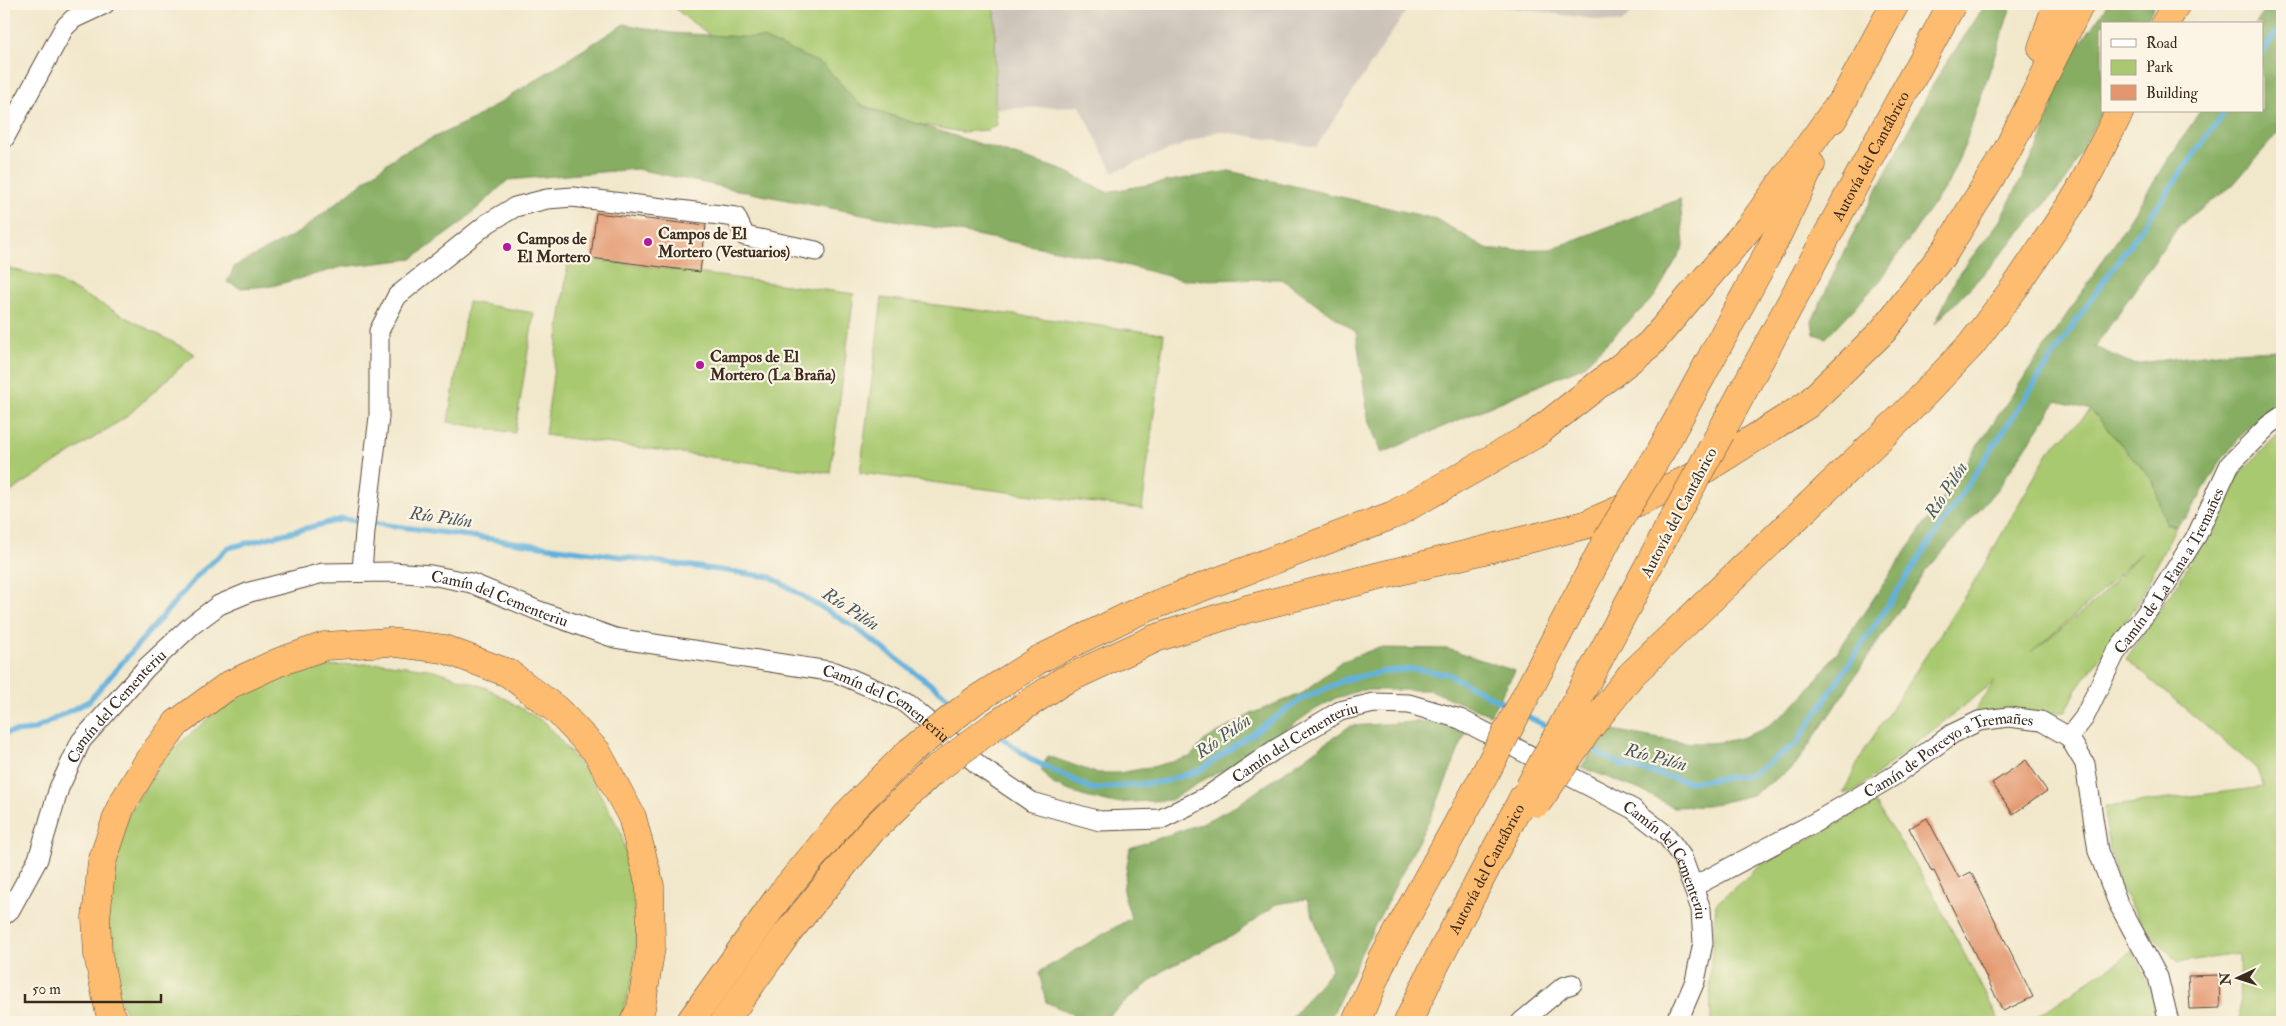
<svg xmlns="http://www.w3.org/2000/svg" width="2286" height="1026" viewBox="0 0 2286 1026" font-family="'IM FELL Double Pica',serif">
  <rect width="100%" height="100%" fill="#fcf5e5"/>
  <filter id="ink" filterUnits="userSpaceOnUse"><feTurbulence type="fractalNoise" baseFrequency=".02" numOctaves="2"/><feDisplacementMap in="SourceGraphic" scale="10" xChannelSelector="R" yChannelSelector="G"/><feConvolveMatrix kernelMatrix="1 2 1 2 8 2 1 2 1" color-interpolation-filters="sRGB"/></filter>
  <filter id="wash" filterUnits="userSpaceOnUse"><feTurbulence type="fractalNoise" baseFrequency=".0096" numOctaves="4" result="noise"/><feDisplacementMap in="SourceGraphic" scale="20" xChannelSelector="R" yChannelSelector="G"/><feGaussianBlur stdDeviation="1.12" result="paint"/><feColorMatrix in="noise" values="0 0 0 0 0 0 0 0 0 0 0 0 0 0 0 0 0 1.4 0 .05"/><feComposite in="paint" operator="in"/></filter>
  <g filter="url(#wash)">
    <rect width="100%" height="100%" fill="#f1e7cb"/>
    <!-- industrial -->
    <path fill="#cbc2b8" d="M1007,4H1411L1316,147L1218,131L1113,172L1080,106L995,109V11Z
      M1482,4H1639L1622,23Z"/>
    <!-- green -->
    <path fill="#a9c970" stroke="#727a47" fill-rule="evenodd" d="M671,4H995V109L997,125L987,130L961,132L914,123L758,69L685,17Z
      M569,256L854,294L830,473L545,435Z
      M4,264L11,269L54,279L195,354L126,417L4,496Z
      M882,298L1164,334L1142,509L860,473Z
      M468,302L534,313L515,433L448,422Z
      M2091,410L2153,481L2166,524L2176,526L2137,605L2077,689L2066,712L1972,716L1994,682L1853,793H1843L1864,751L1979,574L2049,451ZM2144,549L2096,601L2031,652L2093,600Z
      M2282,430V1022H2240L2239,954L2178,962L2146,930L2118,883L2107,836L2105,807L2264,787L2256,768L2126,659L2180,580L2239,475Z
      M383,663L434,670L487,688L546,723L591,778L621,832L639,912L633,979L619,1022H130L119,998L107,957V890L124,822L165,756L216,712L273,678L328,666Z
      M1875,802L1932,892L2000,1022H1711L1710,970L1716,904L1757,868Z
      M2133,951L2154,996L2161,1022H2029Z"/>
    <!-- forest -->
    <path fill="#86ad62" stroke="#606c40" d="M1986,4H2012L1964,147L1948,183L1880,281L1826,338L1814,334L1812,321L1845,249L1936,79Z
      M2108,4H2155L2145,24H2102V110L2068,178L1987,270L1935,324L1958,275L1999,222L2039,145L2066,64Z
      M2269,4H2282V128L2232,186L2180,224L2095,347L2133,364L2226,352L2282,350V402L2248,427L2220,462L2187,517L2176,526L2166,524L2153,481L2091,410L2057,401L1998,488L1924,573L1795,766L1752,795L1707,806L1673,807L1640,790L1581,767L1608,729C1682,743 1741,762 1800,699C1815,684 1827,665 1840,648L2089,282L2200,111H2262V24H2256Z
      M624,24L671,33L763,38L824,65L861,106L1065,171L1106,192L1229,171L1436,219L1489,250L1551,249L1680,199L1684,246L1655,296L1582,367L1382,453L1369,423L1356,332L1282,279L1184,280L1093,257L766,196L637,169L508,180L460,224L412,259L342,267L272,286L240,288L227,282L235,266L298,233L399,154L475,118Z
      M1377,648L1448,649L1515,671L1490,715L1430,690H1362L1336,698L1311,712L1243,760L1205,779L1171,800L1111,803L1082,796L1053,784L1041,770L1048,756L1096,773H1119L1152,767L1190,757L1205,740L1253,713L1303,693L1343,661Z
      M1430,721L1466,732L1434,810L1362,951L1329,1022H1288L1332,969L1307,899L1277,904L1234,935L1164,970L1101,1022H1080L1070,1013L1046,1002L1039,972L1131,918L1123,891L1130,848L1200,824L1236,806L1350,726Z"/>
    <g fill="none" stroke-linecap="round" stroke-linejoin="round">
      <!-- stream -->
      <path stroke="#62b1dc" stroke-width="5.5" d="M2262,54L2282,23
        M1525,715L1552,729
        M4,733L33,730L89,701L199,574L228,548L343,519L771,577L856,628L958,705
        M996,733L1032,760L1092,789L1162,782L1199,771L1300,700L1347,679L1389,671L1415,669L1448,674L1512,708
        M1585,746L1622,765L1690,782L1751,775L1796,744L2087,305L2225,111"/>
    </g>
    <g id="blocks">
      <!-- building -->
      <path fill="#e3966d" d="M596,213L706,226L700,272L591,258Z
        M2026,760L2047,791L2013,814L1992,783Z
        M1927,818L1959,878L1971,872L2033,997L2003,1011L1934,871L1932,872L1909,828Z
        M2219,975L2220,1008L2190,1009L2188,976Z"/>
    </g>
  </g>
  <g filter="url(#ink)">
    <use href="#blocks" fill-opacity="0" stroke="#564638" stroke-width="1"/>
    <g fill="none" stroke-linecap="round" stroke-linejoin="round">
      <!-- minor casing -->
      <g stroke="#564638" stroke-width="21">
        <g id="minor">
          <path d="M4,139L64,28L73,19L105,4"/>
          <path d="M362,571L365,532L379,417V331L397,296L488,223L515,207L547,199L573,197L736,217L745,236L816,251"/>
          <path id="s1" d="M2069,737L2084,718L2115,654L2158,597L2197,535L2230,464L2269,425L2282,416"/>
          <path id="s2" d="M1693,887L1814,823L1897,774L1952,734L1979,721L2008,717L2041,721L2069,737L2085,764L2098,851L2118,903L2158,977L2169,1022"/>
          <path id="s3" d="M4,915L10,910L38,859L59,788L81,741L147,667L192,625L219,605L250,592L323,573L392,572L431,575L471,583L539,611L615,638L835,672L905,702L982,768L1032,802L1100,821L1161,819L1208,796L1273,751L1340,711L1374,703L1409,704L1460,719L1633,809L1666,835L1682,857L1701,909L1703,943L1695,981L1683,1009L1674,1022"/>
          <path d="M1521,1022L1563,987L1572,984"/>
        </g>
      </g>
      <!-- motorway casing -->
      <g stroke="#564638" stroke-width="29">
        <g id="motorway">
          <path d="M2165,24L2176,4"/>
          <path d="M2042,48L2057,4"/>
          <path d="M1833,119L1895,4"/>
          <path id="s4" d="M1721,432L1952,4"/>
          <path d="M1662,449L1774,242L1811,165"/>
          <path d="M1559,632L1607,540"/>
          <path d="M1600,657L1670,525"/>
          <path d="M1040,659L1139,611L1393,515L1534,435L1650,344L1749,228L1841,102"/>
          <path d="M1631,675L1906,413L1971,345L2018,283L2079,192L2120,111"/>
          <path d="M1063,681L1156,638L1247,609L1585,525L1691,478L1807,405L1883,331L1946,250L2007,151L2080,4"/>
          <path d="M115,1022L109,1010L98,955L96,918L102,862L121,806L149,760L177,723L229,685L279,662L325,646L389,642L444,649L508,673L557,710L597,752L632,817L650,886L651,947L641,1008L634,1022"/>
          <path d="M690,1022L779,897L852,809L909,752"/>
          <path d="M724,1022L786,935L872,830L931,773"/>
          <path d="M1356,1022L1383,959L1485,774"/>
          <path id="s5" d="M1408,1022L1431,973L1524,796"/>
        </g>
      </g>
      <!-- minor -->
      <use href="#minor" stroke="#fff" stroke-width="19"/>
      <!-- motorway -->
      <use href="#motorway" stroke="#fdbc70" stroke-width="28"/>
      <!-- motorway-bridge casing -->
      <g stroke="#564638" stroke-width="29" stroke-linecap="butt">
        <path id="motorway-bridge" d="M1670,525L1721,432
          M1607,540L1662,449
          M909,752L974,701L1040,659
          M931,773L994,726L1063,681
          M1485,774L1559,632
          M1529,788L1600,657
          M1537,803L1586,732L1631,675"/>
      </g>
      <!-- motorway-bridge -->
      <use href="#motorway-bridge" stroke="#fdbc70" stroke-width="28"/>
    </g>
  </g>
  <!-- markers -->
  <g fill="#b5179e" stroke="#fcf5e5" stroke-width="2">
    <circle cx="648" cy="242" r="5"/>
    <circle cx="507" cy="247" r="5"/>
    <circle cx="700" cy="365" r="5"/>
  </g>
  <g text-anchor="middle" stroke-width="4.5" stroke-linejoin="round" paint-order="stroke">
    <!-- street labels -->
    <g font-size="16" fill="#3b2a1e" stroke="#fcf5e5">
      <text dy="6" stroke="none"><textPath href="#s4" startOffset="314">Autovía del Cantábrico</textPath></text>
      <text transform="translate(1678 512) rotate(-62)" y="6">Autovía del Cantábrico</text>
      <text dy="6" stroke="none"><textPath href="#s1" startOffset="195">Camín de La Fana a Tremañes</textPath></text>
      <text dy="6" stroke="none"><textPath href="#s3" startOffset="676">Camín del Cementeriu</textPath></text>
      <text dy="6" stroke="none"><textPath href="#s3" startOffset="1081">Camín del Cementeriu</textPath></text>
      <text dy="6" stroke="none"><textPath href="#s3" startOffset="241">Camín del Cementeriu</textPath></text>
      <text dy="6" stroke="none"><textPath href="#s3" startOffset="1546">Camín del Cementeriu</textPath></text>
      <text dy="6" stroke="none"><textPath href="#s2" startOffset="291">Camín de Porceyo a Tremañes</textPath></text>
      <text dy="6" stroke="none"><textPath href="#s3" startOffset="1981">Camín del Cementeriu</textPath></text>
      <text dy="6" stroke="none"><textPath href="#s5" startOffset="172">Autovía del Cantábrico</textPath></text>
    </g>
    <!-- poi labels -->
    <g font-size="16" font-weight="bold" fill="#3b2a1e" stroke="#fcf5e5" text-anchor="start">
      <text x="658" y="239">Campos de El<tspan x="658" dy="18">Mortero (Vestuarios)</tspan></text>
      <text x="517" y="244">Campos de<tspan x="517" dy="18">El Mortero</tspan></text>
      <text x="710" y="362">Campos de El<tspan x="710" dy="18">Mortero (La Braña)</tspan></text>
    </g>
    <!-- water labels -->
    <g font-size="18" font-style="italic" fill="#495960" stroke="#fcf5e5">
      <text transform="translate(1946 490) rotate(-57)" y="6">Río Pilón</text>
      <text transform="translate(441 517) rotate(8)" y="6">Río Pilón</text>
      <text transform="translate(851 609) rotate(33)" y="6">Río Pilón</text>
      <text transform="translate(1223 736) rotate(-35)" y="6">Río Pilón</text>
      <text transform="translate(1656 757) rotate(15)" y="6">Río Pilón</text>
    </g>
  </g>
  <!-- margin -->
  <rect width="2286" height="1026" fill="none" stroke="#fcf5e5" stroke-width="20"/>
  <!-- legend -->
  <rect x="2101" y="22" width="162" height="90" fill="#fcf5e5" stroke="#afa495"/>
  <rect x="2111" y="39" width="25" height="8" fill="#ffffff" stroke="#afa495"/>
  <text x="2146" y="48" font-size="15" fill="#3b2a1e">Road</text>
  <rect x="2111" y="60" width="25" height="15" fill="#a9c970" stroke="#afa495"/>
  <text x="2146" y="72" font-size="15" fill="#3b2a1e">Park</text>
  <rect x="2111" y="85" width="25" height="15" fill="#e3966d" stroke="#afa495"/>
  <text x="2146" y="98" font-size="15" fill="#3b2a1e">Building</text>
  <!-- north arrow -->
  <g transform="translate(2238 978) rotate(266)" stroke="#fcf5e5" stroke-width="4" paint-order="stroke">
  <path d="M0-4L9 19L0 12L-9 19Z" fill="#3b2a1e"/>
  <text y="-8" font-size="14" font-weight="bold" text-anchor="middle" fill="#3b2a1e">N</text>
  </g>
  <!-- scale -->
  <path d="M25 994v8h136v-8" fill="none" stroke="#3b2a1e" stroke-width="2.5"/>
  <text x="32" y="994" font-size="15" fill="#3b2a1e" stroke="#fcf5e5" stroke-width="4" paint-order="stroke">50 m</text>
</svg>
